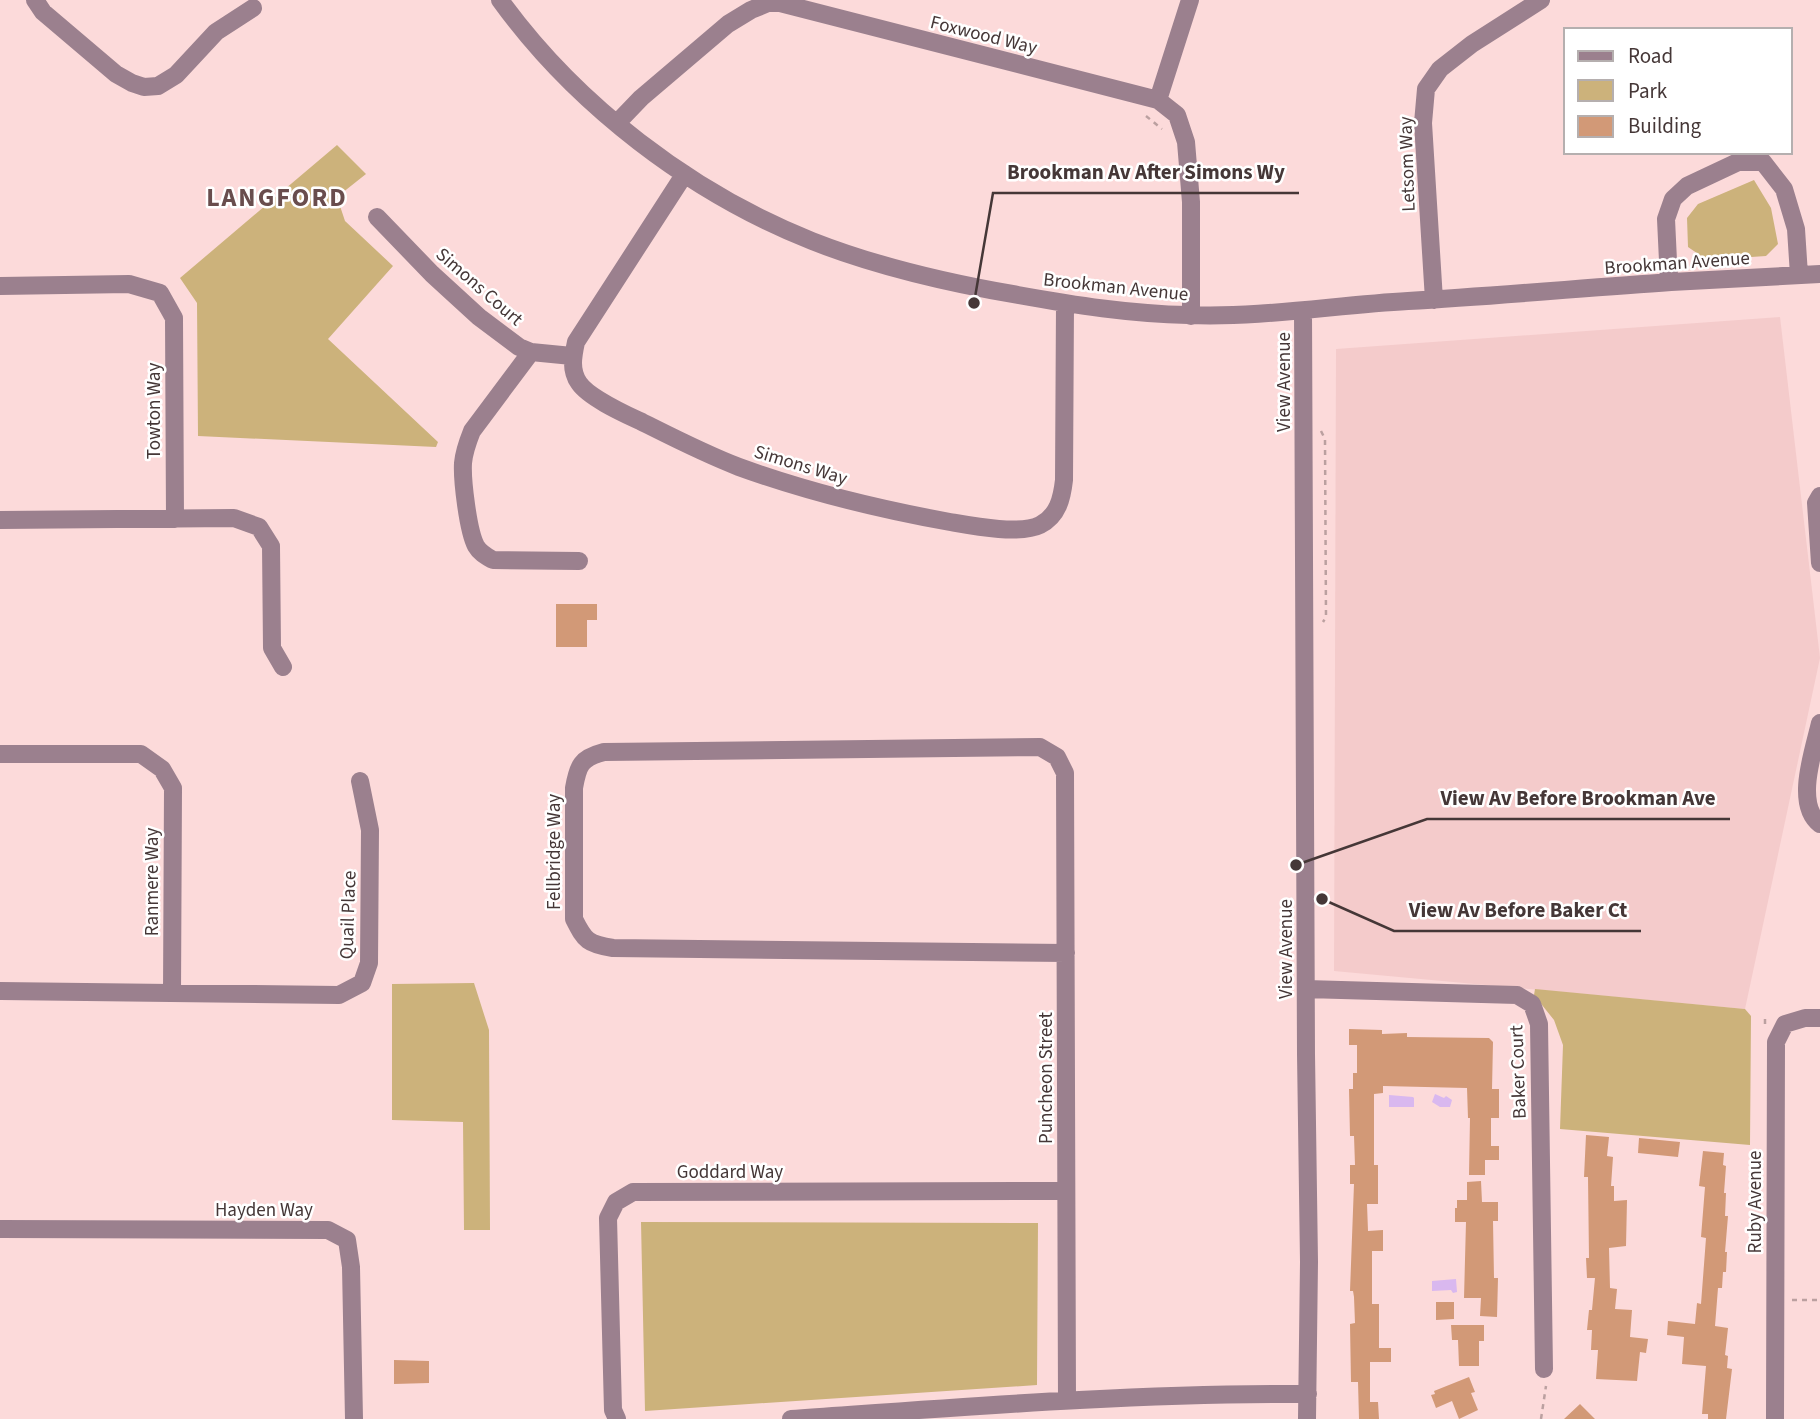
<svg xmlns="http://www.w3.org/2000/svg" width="1820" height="1419" viewBox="0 0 1820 1419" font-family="'Source Sans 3',sans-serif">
  <rect width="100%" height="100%" fill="#fcdada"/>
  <!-- built -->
  <path fill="#f4cbcb" d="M1780,317L1820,658L1745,1009L1334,971L1336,349Z"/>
  <!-- green -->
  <path fill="#ccb27b" d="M337,145L366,174L337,197L345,221L393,266L328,339L438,442L436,447L198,436L197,303L180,278Z
    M1754,180L1771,208L1778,244L1766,256L1707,260L1688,247L1687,218L1698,204Z
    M474,983L489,1030L490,1230H464L463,1122L392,1120V984Z
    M1535,989L1745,1009L1751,1016L1750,1145L1560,1129L1563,1045L1554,1020L1534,995Z
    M641,1222L1038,1223L1037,1385L645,1411Z"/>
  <!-- water -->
  <path fill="#d9b8ef" d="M1435,1094L1444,1098L1446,1096L1452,1100L1450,1107H1440L1432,1102Z
    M1389,1095L1413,1097L1414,1098V1107H1389Z
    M1456,1279L1457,1292L1453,1293L1451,1290L1432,1291V1281Z"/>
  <!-- building -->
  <path fill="#d29977" d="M556,604H597V620H587V647H556Z
    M1349,1029L1382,1030V1034L1407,1033V1037L1489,1038L1493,1042L1492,1089H1499V1118H1491V1146H1499V1160H1485V1175H1469L1470,1118H1468L1467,1088L1383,1086V1093L1374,1094V1165H1378V1204H1367L1368,1231L1383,1230V1251H1372V1304H1379V1348H1391V1362H1370V1402H1378L1379,1419H1359L1358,1382H1351L1350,1324L1355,1323L1354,1297L1353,1291H1350L1354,1184H1350V1165H1355L1354,1136H1350L1349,1089H1353V1073H1357V1045H1349Z
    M1586,1135L1609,1137L1607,1156L1613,1157L1611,1186H1614V1201L1627,1200L1626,1246L1609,1248L1610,1288L1617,1289L1615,1309L1632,1310L1630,1337L1648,1339L1646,1353L1640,1352L1637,1381L1596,1379L1598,1350H1591L1592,1330H1587L1589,1310H1592L1595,1278H1587L1586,1258H1589L1588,1177H1584Z
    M1639,1138L1680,1142L1678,1157L1638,1153Z
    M1703,1151L1724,1153L1723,1165L1726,1166L1724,1193H1726L1725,1216H1728L1725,1252H1727L1726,1272H1723L1722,1288H1718L1715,1326L1728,1328L1725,1355L1728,1356L1727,1368L1732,1369L1726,1419H1708V1414H1702L1706,1366L1682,1364L1684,1337L1667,1335L1668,1321L1695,1324L1697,1303L1701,1304L1706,1238L1701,1237L1705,1187L1699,1186Z
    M1481,1181L1482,1202H1498V1221H1493L1494,1278H1498L1497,1317L1480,1316L1481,1298H1464L1466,1222H1455V1208H1457V1200H1467V1182Z
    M1436,1302H1454V1319L1436,1320Z
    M1451,1325H1484V1341H1479V1366H1459L1458,1340H1452Z
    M394,1360L429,1361V1383L394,1384Z
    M1469,1377L1475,1392L1471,1393L1478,1410L1459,1419L1452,1401L1436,1408L1431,1395L1435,1394L1434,1391Z
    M1580,1404L1595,1419H1564Z"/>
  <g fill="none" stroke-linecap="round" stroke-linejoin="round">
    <!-- path -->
    <path stroke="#bba0a0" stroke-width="2.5" stroke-dasharray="5 5" stroke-linecap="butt" d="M1146,116L1162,129
      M1321,431L1325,439L1326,617L1323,622
      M1765,1024V1014
      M1792,1300H1820
      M1541,1419L1546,1386"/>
    <!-- minor -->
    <path stroke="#9b808e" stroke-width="18" d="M35,0L43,12L116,74L132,83L144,87L158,86L176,75L216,32L253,8
      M500,0C576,105 691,193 812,241C878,267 948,283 1018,295C1074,305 1131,314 1188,315C1261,318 1335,305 1408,301C1496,296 1583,288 1671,282C1720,279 1770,277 1820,274
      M1158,100L1190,0
      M617,123L641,98L728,24L751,10L768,3H780L1158,100L1177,115L1186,142L1191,202V316
      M684,175L576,342C573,356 570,370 579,383C589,398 625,414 642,422C674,438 705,454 739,467C808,492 878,509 950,522C973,526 1020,535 1040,525C1058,516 1062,498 1064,480L1065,304
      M377,217L432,274L479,317L519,347L531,352L572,356
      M1669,282L1666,219L1673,199L1687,186L1738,162H1763L1784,189L1796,229L1799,275
      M0,286L129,284L160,293L174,318L175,519
      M1434,300L1423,123L1426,89L1440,69L1472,44L1541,0
      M1303,311L1306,1054L1309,1262L1307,1419
      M531,352L472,431C468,441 464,452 463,463C462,480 468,531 476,546C480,553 486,556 493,560L579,561
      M1820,496L1816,503L1820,563
      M0,520L234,518L259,527L271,546L272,648L283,667
      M1820,723C1814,750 1794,804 1820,824
      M0,754H141L162,769L173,788L172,993
      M1066,953L613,948C588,944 585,941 574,919V788C578,765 581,758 604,752L1040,747L1057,757L1065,773L1067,1400
      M1306,989L1517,995L1532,1004L1539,1024L1544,1369
      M0,991L339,995L362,983L369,963L370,830L360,781
      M0,1229L328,1230L347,1240L351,1267L354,1419
      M617,1419L613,1410L608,1218L616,1202L633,1192L1066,1191
      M791,1419C963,1407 1135,1393 1308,1394
      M1775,1419L1776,1042L1785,1024L1805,1018H1820"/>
  </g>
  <g text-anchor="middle" stroke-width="5" stroke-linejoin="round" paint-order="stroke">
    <!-- street labels -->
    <g font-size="19" fill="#453737" stroke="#fff">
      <text transform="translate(984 34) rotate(14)" y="7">Foxwood Way</text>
      <text transform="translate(1406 164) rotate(-92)" y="7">Letsom Way</text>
      <text transform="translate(1677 262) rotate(-4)" y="7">Brookman Avenue</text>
      <text transform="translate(480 286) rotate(41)" y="7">Simons Court</text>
      <text transform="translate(1116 286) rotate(6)" y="7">Brookman Avenue</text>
      <text transform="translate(1283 382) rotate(-90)" y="7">View Avenue</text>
      <text transform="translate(153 411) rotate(-90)" y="7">Towton Way</text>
      <text transform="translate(801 464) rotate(17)" y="7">Simons Way</text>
      <text transform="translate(553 852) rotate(-90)" y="7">Fellbridge Way</text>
      <text transform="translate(151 882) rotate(-90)" y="7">Ranmere Way</text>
      <text transform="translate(347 915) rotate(-88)" y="7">Quail Place</text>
      <text transform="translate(1285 949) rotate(-90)" y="7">View Avenue</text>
      <text transform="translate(1517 1072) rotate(-92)" y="7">Baker Court</text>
      <text transform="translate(1045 1078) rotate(-90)" y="7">Puncheon Street</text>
      <text x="730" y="1178">Goddard Way</text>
      <text transform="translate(1754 1202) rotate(-90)" y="7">Ruby Avenue</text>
      <text x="264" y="1216">Hayden Way</text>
    </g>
    <!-- district labels -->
    <g font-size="26" font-weight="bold" letter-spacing="2" fill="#694d4d" stroke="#fff">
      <text x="277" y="206">LANGFORD</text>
    </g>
  </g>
  <!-- callouts -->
  <path fill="none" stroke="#453737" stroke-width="2.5" d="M974 303L993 193H1299M1296 865L1427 819H1730M1322 899L1394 931H1641"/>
  <g fill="#453737" stroke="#fff" stroke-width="2.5">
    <circle cx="974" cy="303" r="7"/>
    <circle cx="1296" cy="865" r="7"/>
    <circle cx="1322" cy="899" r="7"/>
  </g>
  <g font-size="21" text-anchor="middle" font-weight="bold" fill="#453737" stroke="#fff" stroke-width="5" stroke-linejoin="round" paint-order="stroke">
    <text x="1146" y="179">Brookman Av After Simons Wy</text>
    <text x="1578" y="805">View Av Before Brookman Ave</text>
    <text x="1518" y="917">View Av Before Baker Ct</text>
  </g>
  <!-- legend -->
  <rect x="1564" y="28" width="228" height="126" fill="#ffffff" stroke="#b5afaf" stroke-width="2"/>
  <rect x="1578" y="51" width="35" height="10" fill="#9b808e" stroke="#b5afaf" stroke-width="2"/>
  <text x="1628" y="63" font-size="21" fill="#453737">Road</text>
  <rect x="1578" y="80" width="35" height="21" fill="#ccb27b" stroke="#b5afaf" stroke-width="2"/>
  <text x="1628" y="98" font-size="21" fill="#453737">Park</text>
  <rect x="1578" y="116" width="35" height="21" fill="#d29977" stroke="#b5afaf" stroke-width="2"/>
  <text x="1628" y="133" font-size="21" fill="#453737">Building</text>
</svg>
